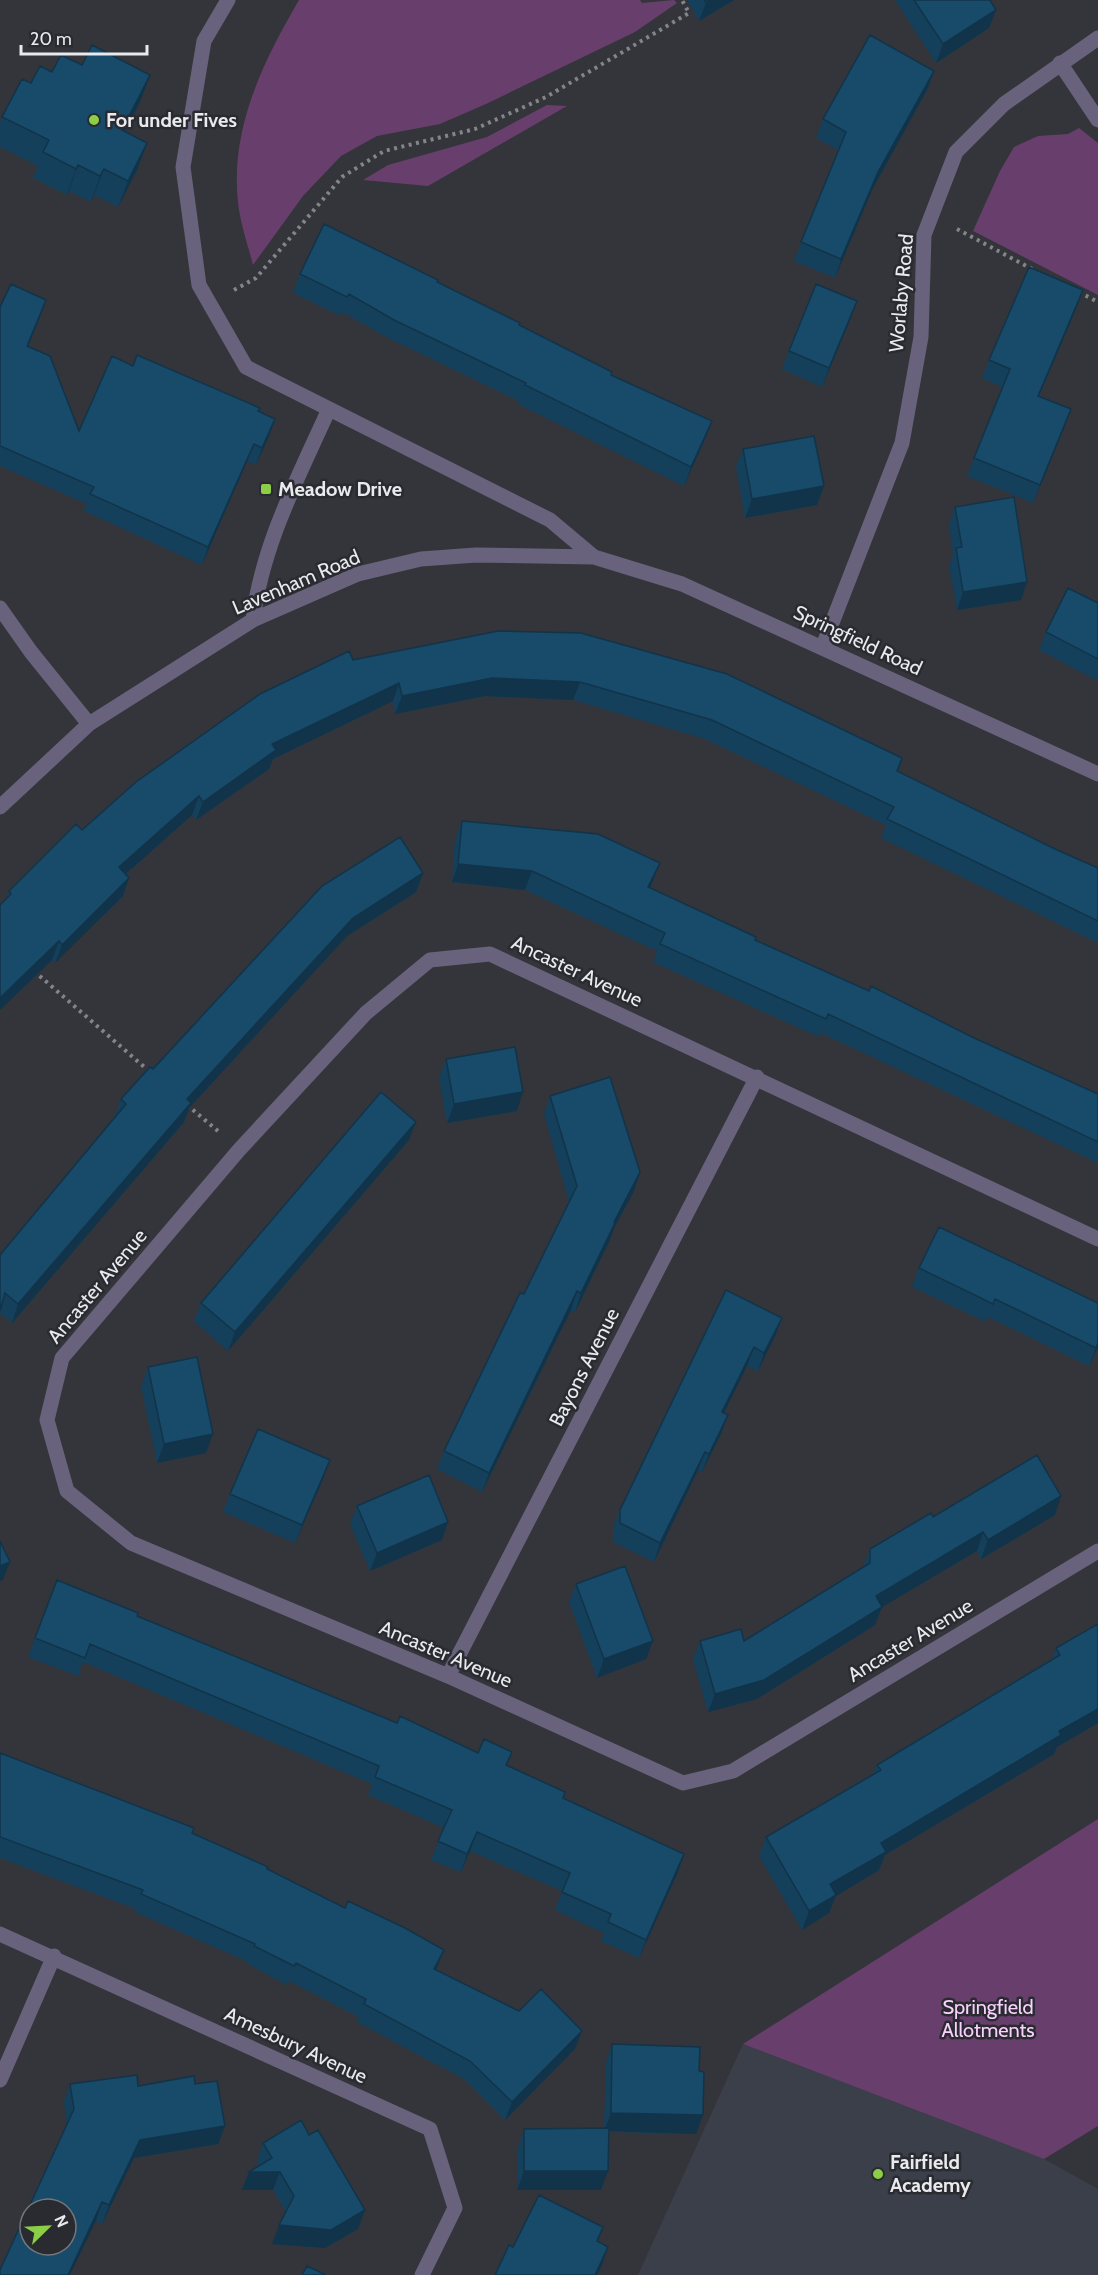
<svg xmlns="http://www.w3.org/2000/svg" width="1098" height="2275" viewBox="0 0 1098 2275" font-family="Cabin,sans-serif">
  <rect width="100%" height="100%" fill="#33353a"/>
  <!-- built -->
  <path fill="#3b3f4a" d="M743,2044L1044,2159L1098,2189V2275H638Z"/>
  <!-- green -->
  <path fill="#683f6c" d="M299,0H640L642,3L674,0L677,3L635,32L486,104L440,124L377,136L341,156L303,196L253,265C248,245 240,223 238,202C230,128 263,62 299,0Z
    M547,105L567,106L428,186L363,180L388,165L487,137Z
    M1079,128L1098,143V295L973,231L1000,171L1014,147L1038,136L1068,134Z
    M1098,1819V2126L1044,2159L743,2044Z"/>
  <g fill="none" stroke-linecap="round" stroke-linejoin="round">
    <!-- path -->
    <path stroke="#838589" stroke-width="4" stroke-dasharray="3 4.5" stroke-linecap="butt" d="M957,229L1032,269
      M234,290L256,278L342,177L384,151L475,129L546,97L689,13L682,0
      M1079,292L1098,302
      M34,971L150,1072
      M187,1105L218,1131"/>
    <!-- street -->
    <path stroke="#69627d" stroke-width="15" d="M228,0L204,41L183,167L199,285L246,367L550,520L594,557
      M1060,63L1098,120
      M0,608L31,652L89,724
      M253,620C262,545 298,478 329,409
      M823,646L902,443L921,337L924,235L956,152L1004,104L1098,38
      M0,807L89,724L253,620L358,574L421,559L476,555L594,557L682,584L1098,774
      M1098,1239L490,954L430,960L366,1013L239,1150L62,1358L47,1420L67,1491L131,1543L448,1676L683,1783L733,1771L1098,1551
      M448,1676L757,1077
      M0,1934L430,2129L455,2208L422,2275
      M0,2080L54,1956"/>
  </g>
  <!-- wall -->
  <path fill="#15405b" d="M687,0H734L699,21Z
    M895,0H990L989,28L936,63Z
    M934,71L927,90L872,190L835,278L794,261L838,150L816,138L823,119Z
    M31,83L140,102L125,132L147,143L137,170L118,207L94,195L91,202L69,191L67,195L33,178L38,166L0,147V123L2,117Z
    M300,274L438,282L611,375L712,421L705,439L684,486L518,404L519,401L388,338L342,312L341,316L293,293Z
    M0,307L40,317L28,346L79,431L133,366L258,411L269,436L256,465L247,461L202,565L84,511L87,504L0,466Z
    M1076,309L1039,396L1064,428L1033,503L967,476L1002,387L982,378L989,360Z
    M850,320L822,387L782,369L789,351Z
    M743,449L824,486L817,505L745,518L736,467Z
    M955,507L1021,600L957,610L949,566L953,555L949,525Z
    M1098,603V681L1039,650L1046,632Z
    M498,631L902,758L898,771L1055,849L1098,868V943L881,838L886,825L705,739L573,700L485,696L395,714L393,701L273,759L269,769L196,820L192,815L126,874L129,878L123,896L55,963L52,960L0,1010V905L6,899L9,891L82,830L353,660Z
    M462,821L653,881L650,888L755,940L972,1037L1098,1094V1163L821,1033L819,1037L653,962L657,951L525,890L452,882L455,839Z
    M423,873L416,892L347,936L189,1108L184,1122L12,1323L0,1313V1255L114,1118L121,1099L153,1069Z
    M446,1059L517,1111L447,1123L439,1078Z
    M550,1096L640,1172L634,1191L614,1228L609,1242L575,1312L571,1310L482,1492L437,1469L444,1451L524,1294L569,1202L544,1114Z
    M409,1140L228,1351L194,1321L201,1303Z
    M939,1227L1098,1347L1089,1366L988,1317L986,1322L912,1287L919,1268Z
    M726,1290L782,1318L775,1336L758,1371L747,1366L724,1413L721,1434L702,1472L698,1470L654,1562L613,1542V1528L620,1510Z
    M148,1367L206,1453L157,1463L141,1386Z
    M323,1479L295,1543L223,1512L230,1494Z
    M357,1506L448,1522L442,1540L370,1571L350,1524Z
    M1055,1515L981,1559L977,1551L882,1607L875,1625L757,1699L708,1712L693,1659L700,1641H744L863,1567L870,1549L933,1517Z
    M57,1580L137,1616L397,1723L507,1766L563,1798L678,1872L639,1958L601,1941L604,1933L555,1910L562,1891L470,1851L461,1872L431,1860L444,1828L368,1795L372,1784L83,1662L78,1676L28,1657Z
    M576,1584L653,1641L646,1659L597,1678L569,1602Z
    M1098,1624V1723L1057,1747L1054,1754L885,1855L879,1870L836,1896L829,1913L802,1930L759,1856L766,1837L873,1774L877,1765L1052,1659L1056,1648Z
    M0,1753L192,1833L267,1869L436,1970L575,2049L505,2120L464,2079L357,2022L359,2017L289,1981L287,1985L248,1964V1962L135,1912L136,1909L0,1858Z
    M612,2044L696,2134L609,2132L601,2190H517L518,2148L524,2129L604,2128L606,2063Z
    M70,2084L138,2086L195,2084L225,2126L218,2144L134,2158L102,2224L96,2221L67,2125L64,2102Z
    M263,2143L365,2210L358,2229L325,2248L272,2244L286,2212L273,2190H242L249,2172L259,2166L257,2161Z"/>
  <!-- shaded-wall -->
  <path fill="#11344a" d="M711,0H734L699,21L706,3Z
    M996,10L989,28L936,63L943,44Z
    M934,71L927,90L872,190L835,278L841,259L878,172Z
    M150,75L140,102L112,156L122,130Z
    M147,143L137,170L118,207L128,181Z
    M78,165L69,191L67,195L76,169Z
    M104,169L94,195L91,202L100,176Z
    M1083,290L1076,309L1031,414L1038,396Z
    M46,300L40,317L21,363L27,346Z
    M857,301L850,320L822,387L829,368Z
    M1071,409L1064,428L1033,503L1040,485Z
    M275,419L269,436L256,465L262,448Z
    M712,421L705,439L684,486L691,467Z
    M254,444L247,461L202,565L208,547Z
    M824,486L817,505L745,518L752,499Z
    M1027,582L1021,600L957,610L963,592Z
    M492,678L580,682L573,700L485,696L395,714L402,696Z
    M399,683L393,701L273,759L269,769L196,820L203,802L272,744Z
    M199,796L192,815L112,886L119,867Z
    M660,863L653,881L642,905L648,887Z
    M458,864L532,871L525,890L452,882Z
    M423,873L416,892L347,936L189,1108L184,1122L12,1323L18,1304L187,1099L353,918Z
    M129,878L123,896L55,963L62,945Z
    M59,941L52,960L0,1010V998Z
    M523,1092L517,1111L447,1123L454,1104Z
    M416,1122L409,1140L228,1351L235,1332Z
    M640,1172L634,1191L614,1228L609,1242L575,1312L581,1293L614,1222Z
    M577,1291L571,1310L482,1492L489,1473Z
    M782,1318L775,1336L758,1371L764,1353Z
    M1098,1343V1347L1089,1366L1096,1348Z
    M754,1347L747,1366L715,1431L722,1412Z
    M728,1415L721,1434L702,1472L709,1454Z
    M213,1434L206,1453L157,1463L164,1444Z
    M705,1452L698,1470L654,1562L660,1543Z
    M330,1460L323,1479L295,1543L302,1525Z
    M1061,1496L1055,1515L981,1559L988,1540Z
    M448,1522L442,1540L370,1571L377,1553Z
    M983,1532L977,1551L882,1607L875,1625L757,1699L708,1712L715,1694Z
    M10,1562L3,1580L0,1581V1566Z
    M653,1641L646,1659L597,1678L604,1659Z
    M1098,1709V1723L1057,1747L1054,1754L885,1855L879,1870L836,1896L829,1913L802,1930L809,1911L830,1884L881,1843L1059,1731Z
    M477,1832L470,1851L461,1872L467,1854Z
    M684,1854L678,1872L639,1958L646,1940Z
    M444,1950L437,1968L427,1987L434,1969Z
    M582,2031L575,2049L505,2120L512,2102Z
    M611,2113L703,2115L696,2134L604,2131Z
    M225,2126L218,2144L134,2158L102,2224L109,2205L140,2140Z
    M524,2171H608L601,2190H517Z
    M249,2172H280L273,2190H242Z
    M102,2202L96,2221L70,2275H68Z
    M365,2210L358,2229L325,2248L272,2244L279,2225Z
    M608,2247L602,2265L597,2275H595Z"/>
  <!-- building -->
  <path fill="#184a6a" stroke="#11344a" stroke-width="1.5" fill-rule="evenodd" d="M704,0H711L706,3Z
    M914,0H990L996,10L943,44Z
    M870,35L934,71L878,172L841,259L801,242L846,132L823,119Z
    M92,45L150,75L122,130L147,143L128,181L104,169L100,176L78,165L76,169L43,152L49,140L2,117L22,79L31,83L40,66L52,72L61,55L82,65Z
    M324,224L438,280L437,282L520,323L519,325L612,372L611,375L712,421L691,467L525,385L526,383L394,320L349,294L347,297L300,274Z
    M1029,267L1083,290L1038,396L1071,409L1040,485L974,458L1010,369L989,360Z
    M11,284L46,300L27,346L50,356L79,431L112,356L133,366L137,355L260,408L258,411L275,419L262,448L254,444L208,547L90,494L94,487L0,446V307Z
    M816,284L857,301L829,368L789,351Z
    M814,436L824,486L752,499L743,449Z
    M1014,497L1027,582L963,592L956,548L962,547L955,507Z
    M1068,588L1098,603V659L1046,632Z
    M498,631L581,633L727,674L902,758L897,771L1055,849L1098,868V921L887,819L894,807L712,720L580,682L492,678L402,696L399,683L272,744L276,750L203,802L199,796L119,867L129,878L62,945L59,941L0,998V905L11,894L9,891L76,824L82,830L136,782L260,694L349,651L353,660Z
    M462,821L598,834L660,863L648,887L756,937L755,940L869,991L871,986L972,1037L1098,1094V1142L828,1014L826,1019L660,944L665,933L532,871L458,864Z
    M400,837L423,873L353,918L187,1099L191,1103L18,1304L5,1293L0,1311V1255L126,1104L121,1099L150,1067L153,1069L322,886Z
    M515,1047L523,1092L454,1104L446,1059Z
    M610,1077L640,1172L614,1222L615,1223L581,1293L577,1291L489,1473L444,1451L520,1293L524,1294L577,1186L550,1096Z
    M381,1092L416,1122L235,1332L201,1303Z
    M939,1227L1098,1303V1343L1096,1348L995,1299L993,1304L919,1268Z
    M726,1290L782,1318L764,1353L754,1347L722,1412L728,1415L709,1454L705,1452L660,1543L620,1523V1510Z
    M197,1357L213,1434L164,1444L148,1367Z
    M258,1429L330,1460L302,1525L230,1494Z
    M1037,1455L1061,1496L988,1540L983,1532L876,1596L882,1607L764,1680L715,1694L700,1641L741,1629L744,1641L870,1563V1549L931,1513L933,1517Z
    M429,1475L448,1522L377,1553L357,1506Z
    M0,1541L10,1562L0,1566Z
    M625,1566L653,1641L604,1659L576,1584Z
    M57,1580L138,1613L137,1616L397,1723L400,1716L478,1753L484,1739L512,1752L506,1765L565,1792L563,1798L684,1854L646,1940L608,1922L611,1914L562,1892L570,1873L477,1832L467,1854L438,1841L452,1810L375,1777L379,1766L90,1644L85,1658L35,1638Z
    M1098,1624V1709L1059,1731L1061,1735L881,1843L886,1852L830,1884L836,1895L809,1911L766,1837L881,1770L877,1765L1060,1655L1056,1648Z
    M0,1753L194,1828L192,1833L268,1867L267,1869L345,1908L348,1901L405,1928L444,1950L434,1969L519,2011L541,1989L582,2031L512,2102L470,2061L364,2004L366,1999L296,1963L294,1966L254,1946L255,1944L141,1894L143,1890L0,1837Z
    M612,2044L700,2047L699,2071L704,2072L703,2115L611,2113Z
    M137,2075L138,2086L194,2076L195,2084L217,2081L225,2126L140,2140L109,2205L102,2202L68,2275H0V2270L74,2109L70,2084ZM30,2209H66V2245H30Z
    M301,2120L309,2135L318,2130L365,2210L331,2230L279,2225L294,2196L280,2172H249L272,2158L263,2143Z
    M609,2128L608,2171H524V2129Z
    M539,2195L603,2227L597,2241L608,2247L595,2275H495L509,2245L513,2247Z
    M307,2266L326,2275H302Z"/>
  <!-- markers -->
  <g fill="#8cce45" stroke="#292b30" stroke-width="2">
    <circle cx="94" cy="120" r="6"/>
    <rect x="260" y="483" width="12" height="12" rx="3"/>
    <circle cx="878" cy="2174" r="6"/>
  </g>
  <g text-anchor="middle" stroke-width="5" stroke-linejoin="round" paint-order="stroke">
    <!-- poi labels -->
    <g font-size="20" font-weight="bold" fill="#e8eaed" stroke="#292b30" text-anchor="start">
      <text x="106" y="127">For under Fives</text>
      <text x="278" y="496">Meadow Drive</text>
      <text x="890" y="2169">Fairfield<tspan x="890" dy="23">Academy</tspan></text>
    </g>
    <!-- street labels -->
    <g font-size="20" fill="#e8eaed" stroke="#292b30">
      <text transform="translate(901 293) rotate(-85)" y="7">Worlaby Road</text>
      <text transform="translate(296 582) rotate(-23)" y="7">Lavenham Road</text>
      <text transform="translate(858 640) rotate(25)" y="7">Springfield Road</text>
      <text transform="translate(577 971) rotate(25)" y="7">Ancaster Avenue</text>
      <text transform="translate(97 1286) rotate(-50)" y="7">Ancaster Avenue</text>
      <text transform="translate(584 1367) rotate(-63)" y="7">Bayons Avenue</text>
      <text transform="translate(910 1640) rotate(-31)" y="7">Ancaster Avenue</text>
      <text transform="translate(446 1654) rotate(23)" y="7">Ancaster Avenue</text>
      <text transform="translate(296 2045) rotate(25)" y="7">Amesbury Avenue</text>
    </g>
    <!-- park labels -->
    <g font-size="20" fill="#fad1fe" stroke="#292b30">
      <text x="988" y="2014">Springfield<tspan x="988" dy="23">Allotments</tspan></text>
    </g>
  </g>
  <!-- north arrow -->
  <g transform="translate(48 2227) rotate(66)"><circle r="28" fill="#292b30" stroke="#75777c" stroke-width="1.5"/>
  <path d="M0-4.5L10 22L0 15L-10 22Z" fill="#8cce45"/>
  <text y="-9" font-size="16" font-weight="bold" text-anchor="middle" fill="#e8eaed">N</text>
  </g>
  <!-- scale -->
  <path d="M21 45v9h126v-9" fill="none" stroke="#e8eaed" stroke-width="3"/>
  <text x="30" y="45" font-size="18" fill="#e8eaed" stroke="#292b30" stroke-width="4.5" paint-order="stroke">20 m</text>
</svg>
